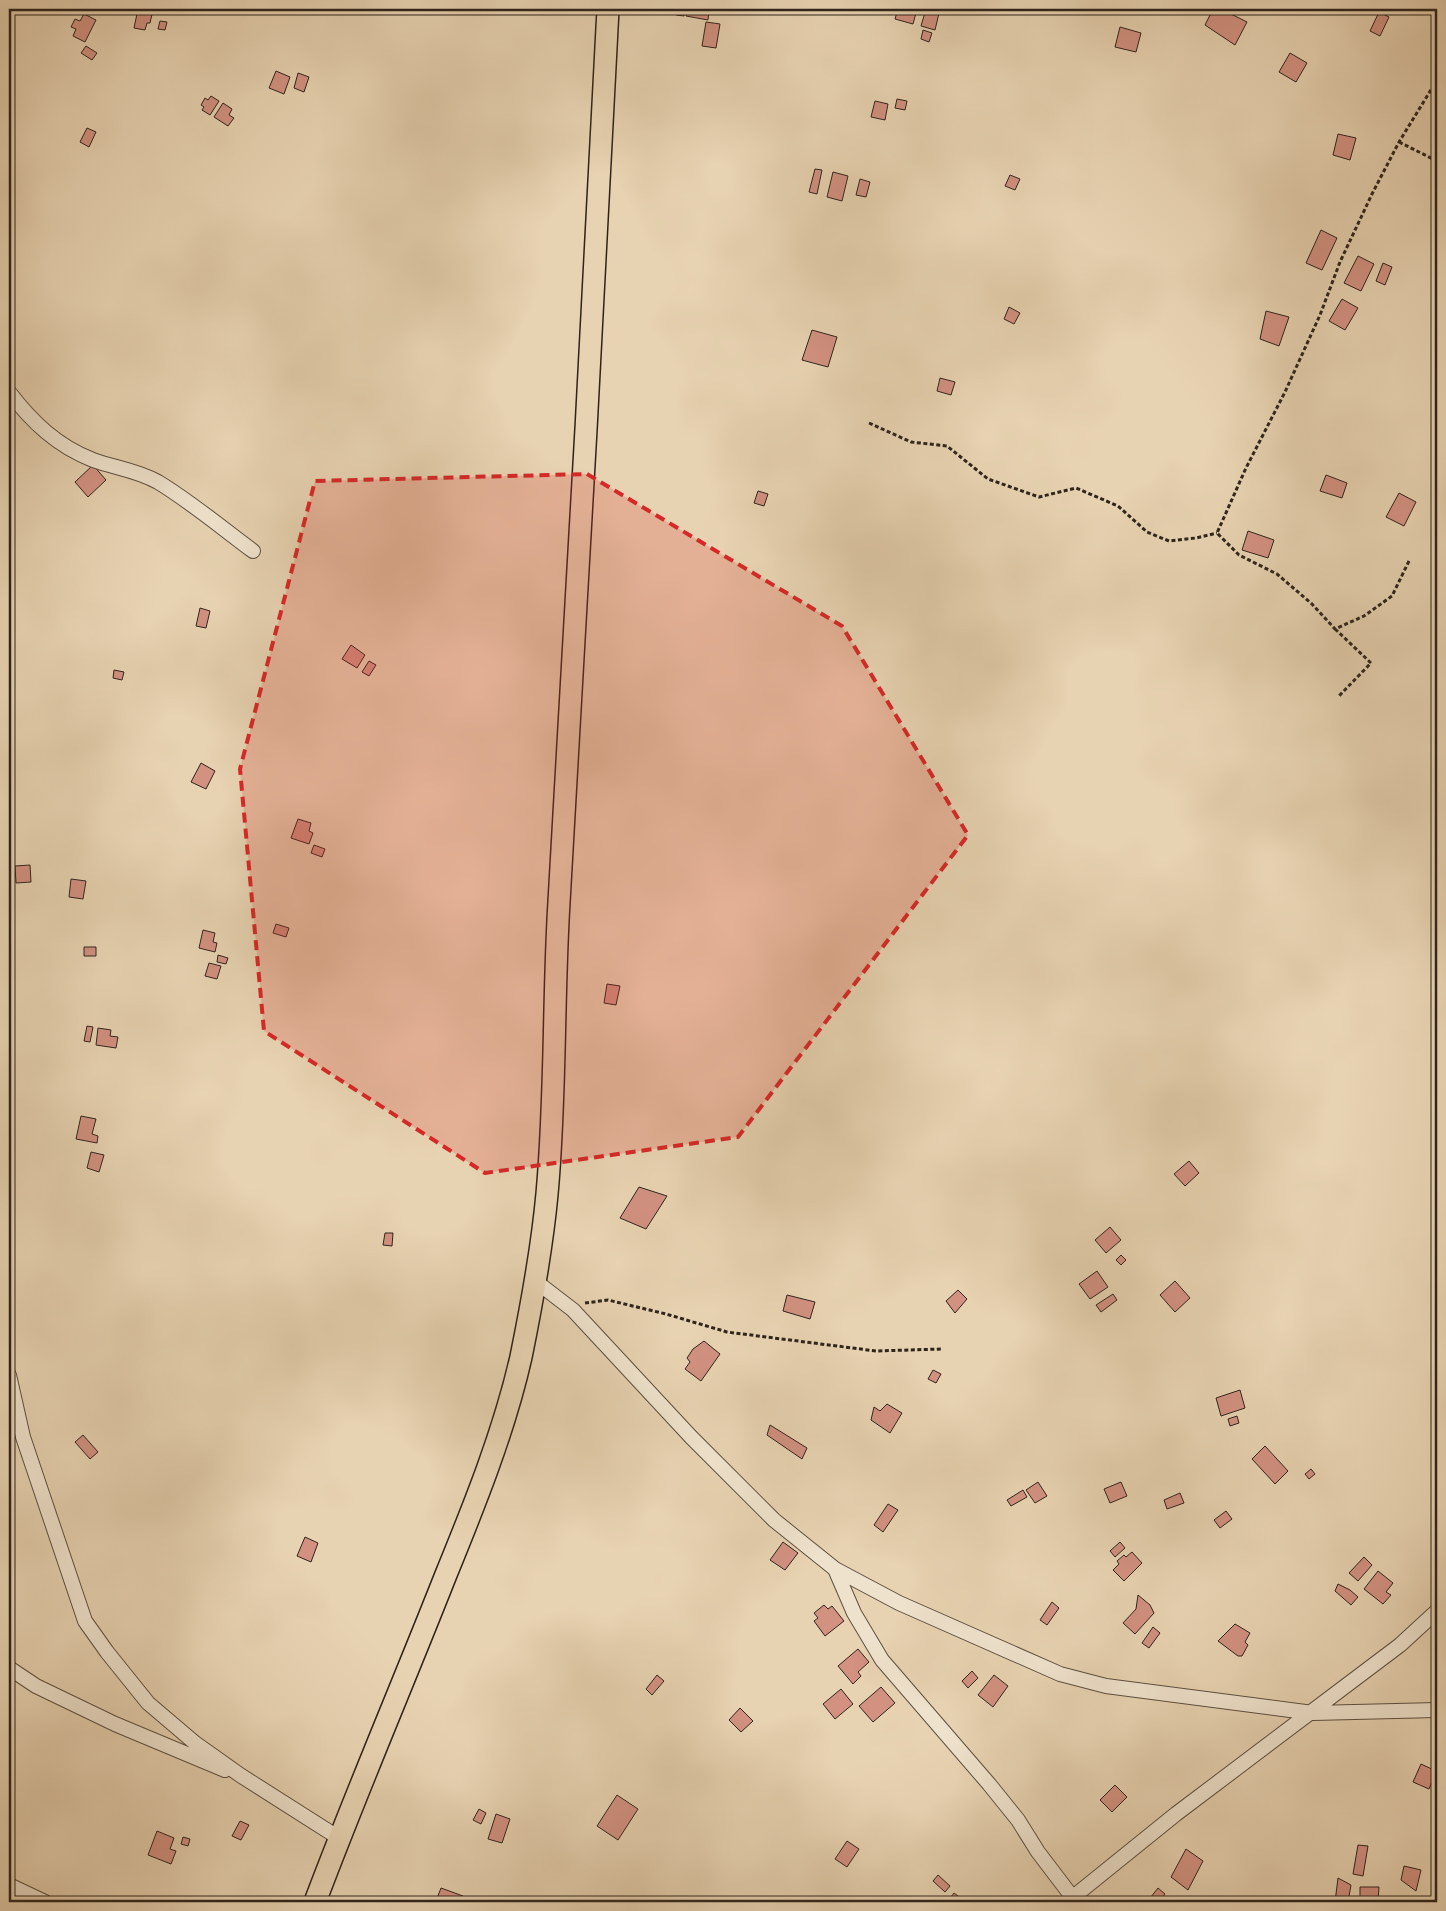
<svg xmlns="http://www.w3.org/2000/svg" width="1446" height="1911" viewBox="0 0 1446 1911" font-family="Vollkorn,serif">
  <rect width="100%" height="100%" fill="#e7d2b1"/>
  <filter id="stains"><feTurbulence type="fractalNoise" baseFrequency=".004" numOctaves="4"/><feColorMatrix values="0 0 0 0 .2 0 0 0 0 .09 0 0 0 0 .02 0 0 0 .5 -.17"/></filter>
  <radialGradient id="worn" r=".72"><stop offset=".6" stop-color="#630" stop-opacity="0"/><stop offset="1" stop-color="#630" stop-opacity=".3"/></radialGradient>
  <!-- building -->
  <path fill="#d29181" stroke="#2f241c" d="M138,9L153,10L150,23H147L145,30L134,28Z
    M677,9H685L684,16L676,15Z
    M688,9H709L708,20L686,16Z
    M898,9H917L913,24L895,19Z
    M926,9H940L935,30L921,26Z
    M1213,9H1221L1247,22L1235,45L1205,25Z
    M1379,12L1389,17L1380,36L1370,31Z
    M84,14L96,20L85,42L73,36L76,29L71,27L75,19L80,21Z
    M160,21L167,22L165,30L158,29Z
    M706,22L720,24L716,48L702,46Z
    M1120,27L1141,33L1136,52L1115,47Z
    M923,30L932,33L929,42L921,39Z
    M86,46L97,53L92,60L81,53Z
    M1290,53L1307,63L1296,82L1279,72Z
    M276,71L290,77L284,94L269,88Z
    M298,73L309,77L304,92L294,88Z
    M211,96L219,101L210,115L202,110L204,107L201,105L205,98L208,100Z
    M897,99L907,101L905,110L895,108Z
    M875,101L888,104L885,120L871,117Z
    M223,103L232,109L229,115L234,118L228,126L214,117Z
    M87,128L96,132L89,147L80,142Z
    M1338,134L1356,138L1350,160L1333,155Z
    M815,169L822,170L817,194L809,192Z
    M833,172L848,176L842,201L827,197Z
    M1010,175L1020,179L1015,190L1005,186Z
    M860,179L870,182L866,197L856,195Z
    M1321,230L1337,238L1322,270L1306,263Z
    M1358,256L1374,264L1361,291L1344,283Z
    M1383,263L1392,267L1385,285L1376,281Z
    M1342,299L1358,308L1345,330L1329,321Z
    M1009,307L1020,313L1014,324L1004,319Z
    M1266,311L1289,317L1279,346L1260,339Z
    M812,330L837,337L828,367L802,360Z
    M940,378L955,382L951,395L937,391Z
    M93,465L106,480L88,497L75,482Z
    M1326,475L1347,483L1342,498L1320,491Z
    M758,491L768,494L764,506L754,503Z
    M1399,493L1416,502L1404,526L1386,517Z
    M1248,531L1274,540L1268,558L1242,550Z
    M200,608L210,611L206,628L196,626Z
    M351,645L365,655L357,668L342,659Z
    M369,661L376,665L369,676L362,672Z
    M114,670L124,672L122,680L113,678Z
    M201,763L215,771L206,789L191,782Z
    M298,819L311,823L309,831L313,833L309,844L291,838Z
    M314,845L325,849L322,857L311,853Z
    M30,865L31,882L16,883L15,866Z
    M71,879L86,881L83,899L69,897Z
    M276,924L289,928L286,937L273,933Z
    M203,930L215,933L213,942L217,943L215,952L199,948Z
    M84,947H96V956H84Z
    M218,955L228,958L226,964L217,962Z
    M209,963L221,966L217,979L205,976Z
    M607,984L620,986L616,1005L604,1003Z
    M87,1026L93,1027L90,1042L84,1041Z
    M98,1028L111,1030L110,1036L118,1037L116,1048L96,1045Z
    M81,1116L96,1119L92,1134L98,1136L97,1143L76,1139Z
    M91,1152L104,1155L99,1172L87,1168Z
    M1189,1161L1199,1173L1185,1186L1174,1174Z
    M639,1187L667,1196L646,1229L620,1218Z
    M1110,1227L1121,1240L1106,1253L1095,1240Z
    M385,1233H393L392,1246L383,1245Z
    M1121,1255L1126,1260L1121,1265L1116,1260Z
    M1097,1271L1108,1287L1090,1299L1079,1284Z
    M1175,1281L1190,1298L1175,1312L1160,1295Z
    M958,1290L967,1299L955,1313L946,1301Z
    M1113,1294L1117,1300L1101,1312L1096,1305Z
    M787,1295L815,1302L810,1319L783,1311Z
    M704,1341L720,1354L701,1381L685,1369L690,1362L687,1358L693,1349Z
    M933,1370L941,1374L936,1383L928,1379Z
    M1240,1390L1245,1408L1221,1416L1216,1398Z
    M887,1404L902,1413L890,1433L871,1420L874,1407L880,1411Z
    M1237,1416L1239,1423L1230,1426L1228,1419Z
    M770,1425L807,1448L802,1459L767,1435Z
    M83,1435L98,1452L90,1459L75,1442Z
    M1265,1446L1288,1471L1275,1484L1252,1459Z
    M1311,1469L1315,1474L1309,1479L1305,1474Z
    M1038,1482L1047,1496L1035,1503L1026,1490Z
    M1121,1482L1127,1496L1110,1503L1104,1489Z
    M1023,1490L1027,1497L1011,1506L1007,1500Z
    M1180,1493L1184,1503L1167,1509L1164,1500Z
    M888,1504L898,1510L883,1532L874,1525Z
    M1226,1511L1232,1519L1220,1528L1214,1520Z
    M305,1537L318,1543L311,1562L297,1556Z
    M783,1542L798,1553L785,1570L770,1560Z
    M1120,1542L1125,1548L1115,1557L1110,1551Z
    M1132,1552L1142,1563L1124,1581L1113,1570L1119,1564L1117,1561L1124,1555L1126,1557Z
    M1364,1557L1372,1565L1358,1581L1349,1573Z
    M1378,1571L1393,1583L1386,1592L1391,1595L1383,1604L1364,1589Z
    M1338,1584L1350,1590L1358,1597L1351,1605L1335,1591Z
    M1138,1595L1150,1605L1154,1613L1135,1634L1123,1623L1136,1609Z
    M1052,1602L1059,1608L1047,1625L1040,1620Z
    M824,1605L828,1609L832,1606L844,1621L825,1636L814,1621L818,1618L814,1613Z
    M1235,1624L1250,1633L1245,1642L1248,1645L1242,1656H1238L1218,1641Z
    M1153,1627L1160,1633L1149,1648L1142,1643Z
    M858,1649L869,1662L858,1672L861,1676L853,1684L838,1666Z
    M972,1671L978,1678L968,1688L962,1681Z
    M657,1675L664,1681L652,1695L646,1689Z
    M994,1675L1008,1686L993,1707L978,1695Z
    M881,1687L895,1703L873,1722L859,1706Z
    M841,1689L853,1704L835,1719L823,1704Z
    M740,1708L753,1721L741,1732L729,1720Z
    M1421,1764L1436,1771L1429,1789L1413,1782Z
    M1115,1785L1127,1797L1112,1812L1100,1800Z
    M617,1795L638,1809L618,1840L597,1826Z
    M479,1809L486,1813L481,1824L473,1820Z
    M496,1814L510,1819L502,1843L488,1839Z
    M240,1821L249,1825L241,1840L232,1836Z
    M157,1831L174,1838L170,1849L176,1851L171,1864L148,1855Z
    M183,1837L190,1839L188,1846L181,1844Z
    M847,1841L859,1849L847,1867L835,1859Z
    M1358,1845L1368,1846L1363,1876L1353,1874Z
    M1186,1849L1203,1861L1188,1890L1171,1877Z
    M1404,1866L1421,1870L1416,1891L1401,1880Z
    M938,1875L950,1886L945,1892L933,1881Z
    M1338,1878L1351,1885L1348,1902H1335Z
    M1360,1887H1379L1378,1902H1360Z
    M441,1888L463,1896L461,1902L436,1901Z
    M1158,1888L1165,1894L1159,1902H1147Z
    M954,1893L966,1902H947Z"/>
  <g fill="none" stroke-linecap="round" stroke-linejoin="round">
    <!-- street casing -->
    <g stroke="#5d5041" stroke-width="16">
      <path id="street" d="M9,392C32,422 57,446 93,460C115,468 137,470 158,482C191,502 222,528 253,551
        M534,1280L573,1310L691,1437L774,1520L835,1569L899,1603L1060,1674L1106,1686L1313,1713L1437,1710
        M9,1375L23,1437L85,1621L107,1652L148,1703L195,1743L240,1775L339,1838
        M835,1569L854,1613L882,1660L989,1784L1018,1820L1038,1852L1073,1898
        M9,1668L36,1686L115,1724L225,1770
        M9,1885L45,1902
        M1067,1902L1176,1814L1400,1645L1437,1611"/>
    </g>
    <!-- primary casing -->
    <g stroke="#2f241c" stroke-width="24">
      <path id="primary" d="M315,1902C356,1793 402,1686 445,1577C474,1506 504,1432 521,1357C532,1303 542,1248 547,1194C556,1097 553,999 559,902C578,604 592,307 608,9"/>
    </g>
    <!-- path -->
    <path stroke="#2f241c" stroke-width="3" stroke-dasharray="4 2.5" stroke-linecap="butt" d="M1399,142L1437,161
      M869,423L911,442L947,446L988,479L1039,497L1076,488L1118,506L1147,532L1169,541L1196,538L1217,533
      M1409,561L1392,596L1364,616L1335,629L1312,604L1277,574L1239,555L1217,533L1246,468L1285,392L1320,315L1340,262L1372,194L1399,142L1437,80
      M1335,629L1371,663L1338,697
      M585,1303L608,1300L666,1314L727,1332L876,1351L941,1349"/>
    <!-- street -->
    <use href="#street" stroke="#efe2cc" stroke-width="14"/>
    <!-- primary -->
    <use href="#primary" stroke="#e7d2b1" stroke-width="21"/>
  </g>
  <!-- marked area -->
  <path fill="#d62828" fill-opacity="0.2" stroke="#d62828" stroke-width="4" stroke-dasharray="10 6" stroke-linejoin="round" d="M587,474L842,626L968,835L738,1137L485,1173L264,1031L240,769L315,481Z"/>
  <!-- margin -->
  <rect width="1446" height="1911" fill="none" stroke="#e7d2b1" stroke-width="30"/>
  <rect x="10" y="10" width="1426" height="1891" fill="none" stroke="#2f241c" stroke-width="2.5"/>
  <rect x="15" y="15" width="1416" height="1881" fill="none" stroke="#2f241c"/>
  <rect width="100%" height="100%" filter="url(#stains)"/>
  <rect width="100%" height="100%" fill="url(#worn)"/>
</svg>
